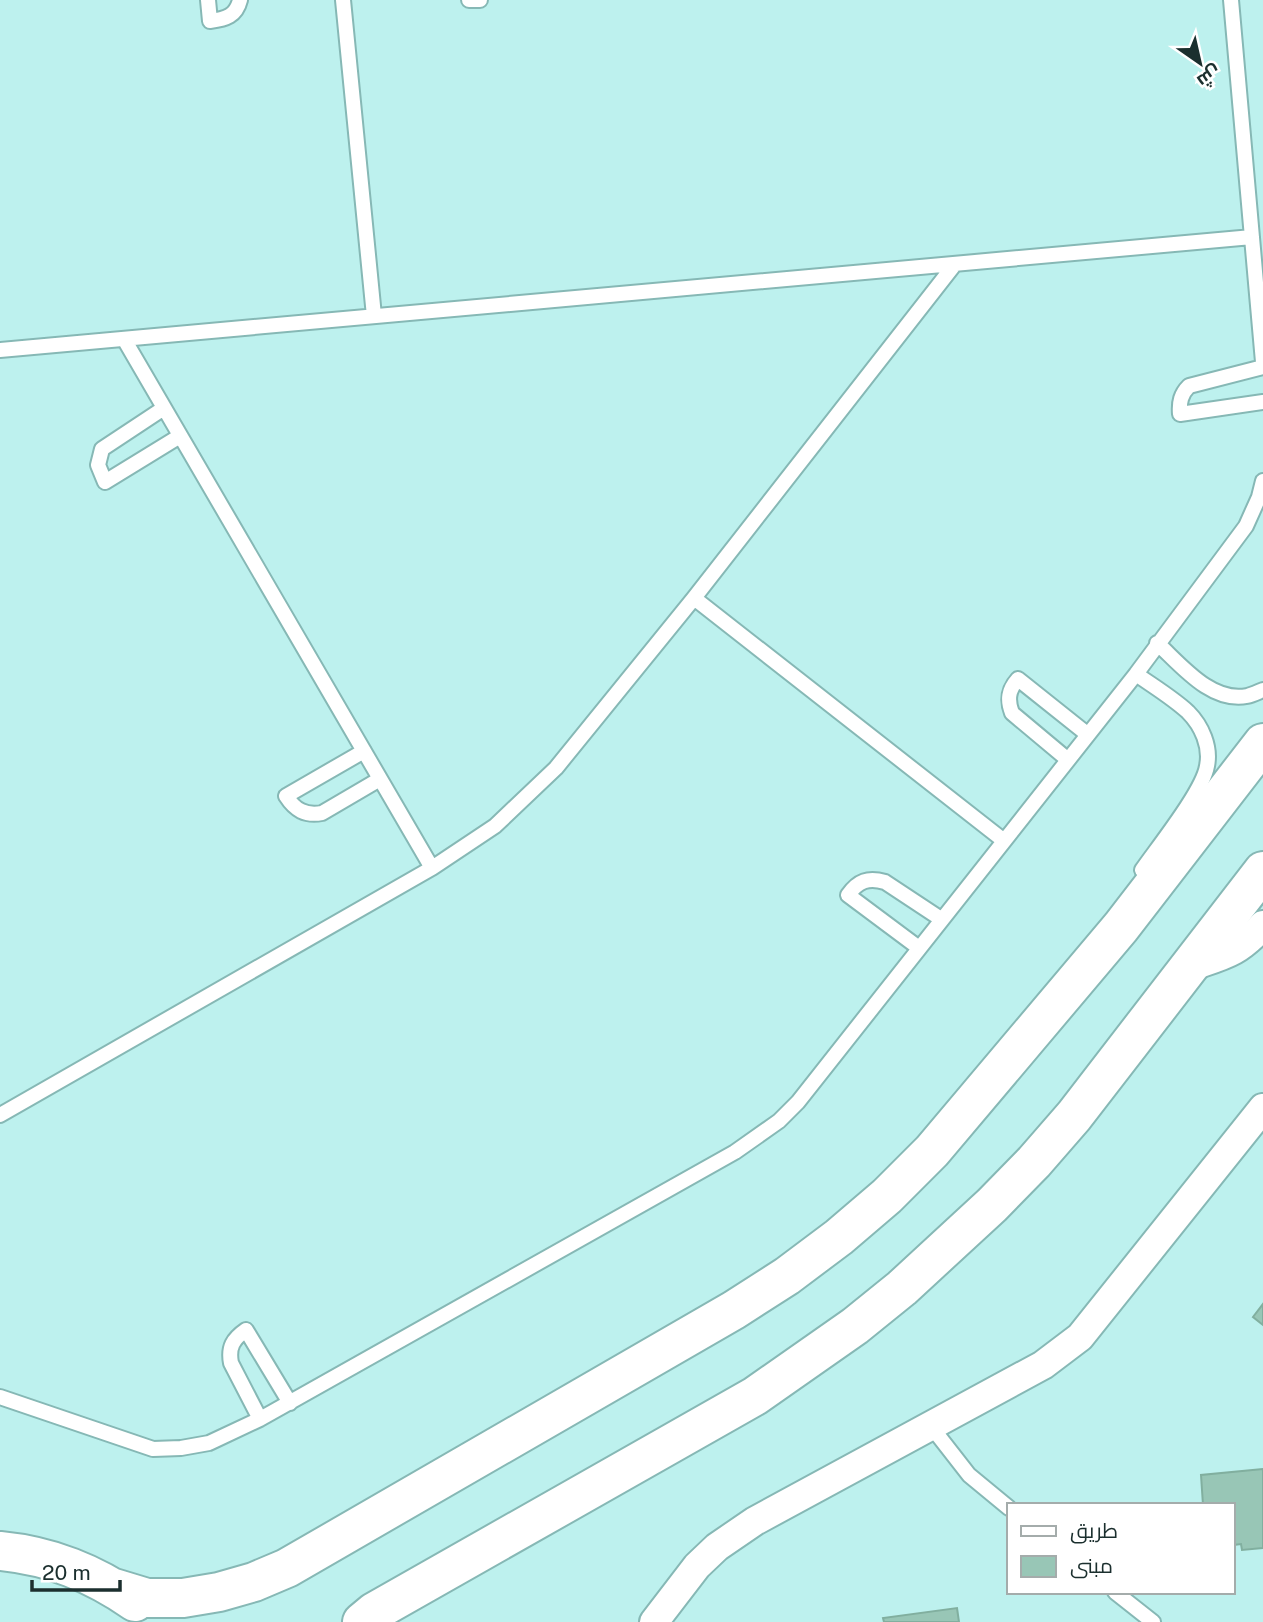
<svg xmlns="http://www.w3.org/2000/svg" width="1263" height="1622" viewBox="0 0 1263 1622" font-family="'Public Sans',Cairo,sans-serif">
  <rect width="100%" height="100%" fill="#bdf1ee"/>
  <!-- building -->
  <path fill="#98c6b6" stroke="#81af9f" stroke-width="2" d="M1263,1304V1325L1253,1317Z
    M1263,1469V1548L1242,1550L1241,1544L1233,1545V1505H1203L1201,1475Z
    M957,1608L959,1622H884L883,1618Z"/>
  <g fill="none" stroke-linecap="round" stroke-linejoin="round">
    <!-- lane casing -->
    <g stroke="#86b8b5" stroke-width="18">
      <path id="lane" d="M208,0L210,21C226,19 236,16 240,0
        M343,0L374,316
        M469,0H480
        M1231,0L1263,362
        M124,339L432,868
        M0,350L1252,237
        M1263,367L1189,386C1181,394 1179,402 1180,414L1263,402
        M164,408L102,449L98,465L105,482L180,436
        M694,598L1003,840
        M1157,643C1181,665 1211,703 1247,696C1252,695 1258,692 1263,690
        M1136,674C1153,686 1173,698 1188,712C1202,726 1211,747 1207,766C1203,791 1158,847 1142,870
        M364,751L286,796C295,810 305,816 322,813L380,779
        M1067,759L1012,713C1007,700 1008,690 1018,679L1087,734
        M919,948L848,895C858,881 868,877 885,882L941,919
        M0,1115L432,868L495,826L556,768L694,598L955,264
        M0,1397L153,1449L181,1448L209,1443L260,1419L735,1152L779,1121L798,1102L1136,674L1246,526L1259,497L1263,481
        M260,1419L231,1363C228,1347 233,1339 246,1330L290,1403
        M930,1425L969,1475L1009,1508
        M1115,1592L1153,1622"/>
    </g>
    <!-- street casing -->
    <g stroke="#86b8b5" stroke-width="32">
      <path id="street" d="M1189,967C1224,955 1237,954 1263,925
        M654,1622L697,1566L717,1547L755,1521L1043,1365L1080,1337L1263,1108"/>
    </g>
    <!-- secondary casing -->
    <g stroke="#86b8b5" stroke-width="42">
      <path id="secondary" d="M0,1551C51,1556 93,1573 135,1602
        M114,1588L147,1598H183L219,1592L254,1582L287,1568L734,1310L787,1276L839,1237L887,1196L932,1151L1121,927L1263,743
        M362,1622L374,1612L755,1396L855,1326L902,1288L992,1205L1034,1162L1074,1116L1263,871"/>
    </g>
    <!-- lane -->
    <use href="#lane" stroke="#fff" stroke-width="14"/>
    <!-- street -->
    <use href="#street" stroke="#fff" stroke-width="28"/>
    <!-- secondary -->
    <use href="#secondary" stroke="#fff" stroke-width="38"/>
  </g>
  <!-- legend -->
  <rect x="1007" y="1503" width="228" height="91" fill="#ffffff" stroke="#a4acab" stroke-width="2"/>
  <rect x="1021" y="1526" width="35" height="10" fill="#ffffff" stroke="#a4acab" stroke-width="2"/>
  <text x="1070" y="1538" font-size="21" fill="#1b2f2e">طريق</text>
  <rect x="1021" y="1556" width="35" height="21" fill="#98c6b6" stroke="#a4acab" stroke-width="2"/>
  <text x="1070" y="1573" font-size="21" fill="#1b2f2e">مبنى</text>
  <!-- north arrow -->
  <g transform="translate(1200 63) rotate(146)" stroke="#ffffff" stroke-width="5" paint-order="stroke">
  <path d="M0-5L12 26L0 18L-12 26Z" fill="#1b2f2e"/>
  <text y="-10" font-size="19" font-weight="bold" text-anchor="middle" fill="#1b2f2e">ش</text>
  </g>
  <!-- scale -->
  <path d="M32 1580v10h88v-10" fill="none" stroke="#1b2f2e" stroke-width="3.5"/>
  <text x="42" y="1580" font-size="21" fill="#1b2f2e" stroke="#ffffff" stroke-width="5" paint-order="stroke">20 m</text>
</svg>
